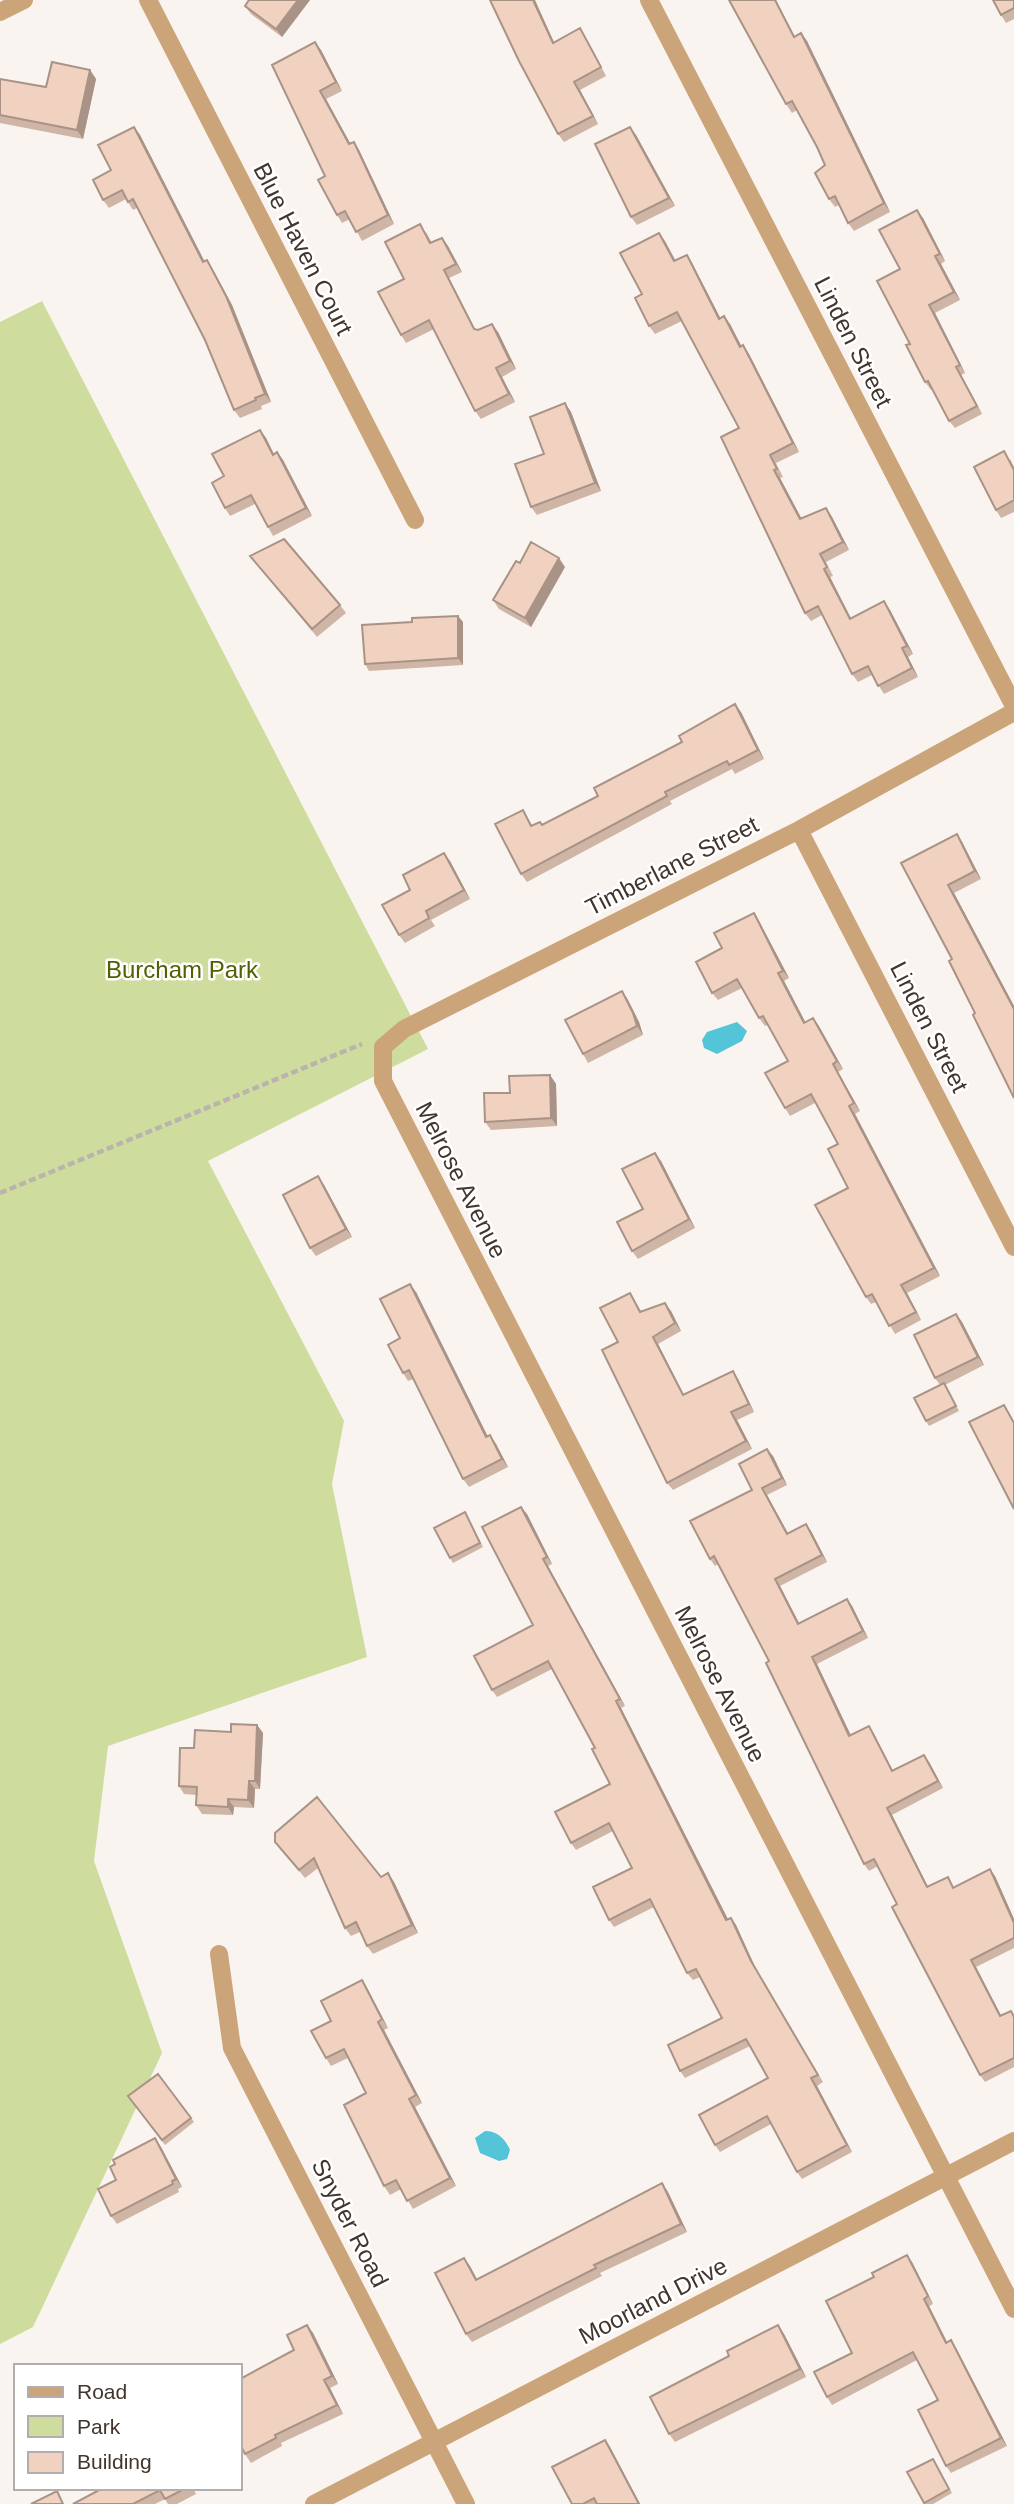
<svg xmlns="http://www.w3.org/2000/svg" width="1014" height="2504" viewBox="0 0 1014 2504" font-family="Helvetica,sans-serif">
  <rect width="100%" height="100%" fill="#faf4f0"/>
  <!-- green -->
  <path fill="#cedc9d" d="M42,301L428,1049L208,1161L344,1421L332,1484L367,1657L108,1746L94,1861L162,2053L33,2327L0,2344V322Z"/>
  <!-- water -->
  <path fill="#54c5d8" d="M737,1022L747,1031L742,1041L717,1054L704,1048L702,1040L707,1032Z
    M485,2131C497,2130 506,2140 510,2150L507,2159L499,2161L480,2153L475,2138Z"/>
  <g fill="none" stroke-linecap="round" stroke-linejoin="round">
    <!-- path -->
    <path stroke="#bbb3ad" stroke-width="4.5" stroke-dasharray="7 3.5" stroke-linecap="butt" d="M0,1193L362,1044"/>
    <!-- minor -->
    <path stroke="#cca479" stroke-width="18" d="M148,0L415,520
      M649,0L1014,706
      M0,12L24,0
      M1014,712L799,830L404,1029L383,1047V1081L1014,2309
      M799,830L1014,1247
      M219,1954L232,2048L466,2504
      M314,2504L1014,2141"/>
  </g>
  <!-- wall -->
  <path fill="#cfb5a5" d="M249,0H310L282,37L251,14L245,6Z
    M1014,0V19L1006,23L1001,15Z
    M801,33L807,41L890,212L854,231L848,223L839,205L835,207L829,199L825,165L817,147L797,110L792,113L786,104L795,36Z
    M585,36L606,76L580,90L598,124L564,142L558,134L554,42Z
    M321,50L342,91L326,99L350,144L354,142L359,150L394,224L362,241L350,219L342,223L337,215L325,176L272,65Z
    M90,70L96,79L83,139L0,123V79L46,87Z
    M134,127L140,135L204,261L212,268L232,305L271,402L261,406L262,409L240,418L234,410L205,340L137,208L133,210L126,199L109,208L103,200L111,170Z
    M636,135L675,206L637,225L631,217Z
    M923,218L945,261L941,264L960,300L935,313L965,373L961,375L982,414L955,428L949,421L933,389L931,390L925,382L910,344L900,269Z
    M426,232L432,243L442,238L448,246L462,272L449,278L475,329L498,332L516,369L502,377L515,402L481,419L475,411L434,329L406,343L401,335L404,279Z
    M659,233L675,261L687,255L692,263L720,318L730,324L741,346L743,345L749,354L799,452L776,463L783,477L780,478L801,518L826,508L832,517L849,550L826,562L833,576L830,577L851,618L884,601L890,610L913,654L908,657L918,677L884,694L872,675L858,682L852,674L822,615L811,621L805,613L739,428L682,321L655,334L649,326L642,294Z
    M565,403L571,412L601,491L537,515L531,507L544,454Z
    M260,430L266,438L274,454L277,452L283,460L312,516L273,536L268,527L255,504L230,516L225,508L224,476Z
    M1010,459L1014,467V512L1001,518L996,510Z
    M250,556L340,605L346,613L317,637Z
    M520,563L565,567L531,627L499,609L493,600Z
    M458,616L463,622V665L369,671L365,664L412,622Z
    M741,712L764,759L735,774L732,769L670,801L672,804L527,882L521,874L523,810L532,825H542L598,796Z
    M962,842L981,879L954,893L1014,1006V1098L975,1013L952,959L901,863Z
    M450,861L470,899L431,920L435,926L405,943L399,935L410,890Z
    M754,913L759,921L789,978L784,981L805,1022L813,1018L843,1069L838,1072L860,1111L855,1114L940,1276L907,1293L921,1320L895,1334L876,1302L871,1304L866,1297L848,1188L838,1144L815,1103L790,1116L785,1108L788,1061L768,1025L765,1026L759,1018L742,988L718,1000L712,993L722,948Z
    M622,991L628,1000L639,1022L643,1035L588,1063L583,1054Z
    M550,1075L556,1084L557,1126L491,1130L485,1122L510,1093Z
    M661,1161L695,1228L638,1259L632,1251L643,1209Z
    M318,1176L324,1185L352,1237L316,1256L310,1248Z
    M416,1292L488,1437L496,1444L508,1467L469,1487L463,1479L413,1379L408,1381L403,1373L400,1338Z
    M630,1293L641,1311H671L681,1331L658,1344L684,1395L738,1379L754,1412L737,1420L752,1449L673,1490L667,1483L618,1342Z
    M956,1314L962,1322L984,1365L945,1385L959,1411L929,1426L926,1421L940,1385L935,1378Z
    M773,1456L787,1485L767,1495L788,1533L811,1531L827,1562L780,1586L799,1623L847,1599L852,1606L868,1638L817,1664L851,1736L869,1726L874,1734L893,1771L929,1762L943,1788L892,1815L928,1887L948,1877L954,1887L995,1876L1014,1919V1948L976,1967L1001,2016L1014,2015V2067L985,2082L980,2075L878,1866L869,1871L864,1864L769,1661L718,1564L715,1566L710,1559Z
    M465,1512L483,1547L453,1563L450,1558Z
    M527,1514L552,1564L548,1566L625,1706L621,1708L728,1920L731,1918L736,1925L756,1969L823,2082L817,2086L852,2152L802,2179L797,2172L771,2124L720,2152L715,2145L768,2078L750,2046L685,2078L680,2071L722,2018L700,1977L693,1980L687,1973L654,1907L614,1927L609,1920L632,1868L613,1831L576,1850L571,1843L610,1784L595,1748L552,1669L497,1697L492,1690L533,1625Z
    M257,1725L263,1733L260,1789H255L254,1808L234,1807L233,1815L202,1814L196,1805L197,1795L184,1794L179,1786L194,1748L231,1732Z
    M275,1842L381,1877L388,1873L394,1882L418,1933L373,1954L367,1946L360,1932L351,1936L345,1928L318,1868L305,1878Z
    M367,1988L388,2028L384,2030L422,2103L415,2107L456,2186L413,2209L401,2189L390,2195L384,2186L366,2093L348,2058L331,2066L326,2058Z
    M158,2074L194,2122L165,2145L128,2096Z
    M161,2147L182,2187L178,2189L179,2192L117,2224L111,2216L116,2180Z
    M662,2183L668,2192L687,2232L600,2273L602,2276L472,2342L466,2334L470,2266L477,2279Z
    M912,2262L933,2304L929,2306L947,2342L956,2348L1007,2446L951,2473L946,2466L938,2400L917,2360L832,2405L827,2397L852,2353Z
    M307,2325L313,2333L338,2384L330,2388L343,2414L281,2443L282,2446L251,2463L245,2454Z
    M784,2334L806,2377L675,2442L669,2434Z
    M605,2440L610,2447L640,2504H572Z
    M933,2459L952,2493L933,2504H925L907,2472Z
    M103,2488H193L196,2494L177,2504H168L165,2499L155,2504H73Z"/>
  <!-- shaded-wall -->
  <path fill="#a99386" d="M298,0H310L282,37L276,29Z
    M533,0H535L558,51L553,43Z
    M775,0H776L799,45L794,37Z
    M801,33L807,41L890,212L884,203Z
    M315,42L321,50L342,91L336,82Z
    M90,70L96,79L83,139L77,130Z
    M574,82L580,90L598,124L593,116Z
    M320,91L326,99L355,152L349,144Z
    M134,127L140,135L209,270L203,262Z
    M630,127L636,135L675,206L669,198Z
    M354,142L359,150L394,224L388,215Z
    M917,210L923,218L945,261L940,254Z
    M659,233L665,241L680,269L674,261Z
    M442,238L448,246L462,272L456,264Z
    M687,255L692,263L725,327L719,319Z
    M935,256L941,264L960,300L954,292Z
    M207,260L212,268L232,305L271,402L265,394Z
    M444,270L449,278L479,337L474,329Z
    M929,305L935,313L965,373L960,365Z
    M724,316L730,324L746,355L740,347Z
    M492,324L498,332L516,369L510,361Z
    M743,345L749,354L799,452L793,443Z
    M956,367L961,375L982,414L977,406Z
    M496,368L502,377L515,402L509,394Z
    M565,403L571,412L601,491L595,483Z
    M260,430L266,438L278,463L273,455Z
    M277,452L283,460L312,516L306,508Z
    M774,470L780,478L806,527L800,519Z
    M826,508L832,517L849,550L843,542Z
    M559,558L565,567L531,627L525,618Z
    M824,569L830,577L855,627L850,619Z
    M884,601L890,610L913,654L907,646Z
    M458,616L463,622V665L458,658Z
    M902,648L908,657L918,677L912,668Z
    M735,704L741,712L764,759L758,750Z
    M957,834L962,842L981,879L975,871Z
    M444,853L450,861L470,899L464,890Z
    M948,885L954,893L1014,1006V1009Z
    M754,913L759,921L789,978L783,971Z
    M778,973L784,981L810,1031L804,1023Z
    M622,991L628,1000L639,1022L643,1035L637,1026Z
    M813,1018L819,1026L843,1069L837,1061Z
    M833,1064L838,1072L860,1111L854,1103Z
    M550,1075L556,1084L557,1126L551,1118Z
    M849,1106L855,1114L940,1276L934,1268Z
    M655,1153L661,1161L695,1228L689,1219Z
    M318,1176L324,1185L352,1237L346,1229Z
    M410,1284L416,1292L492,1445L486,1437Z
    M901,1285L907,1293L921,1320L916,1312Z
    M665,1303L671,1311L681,1331L675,1323Z
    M956,1314L962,1322L984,1365L978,1357Z
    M653,1337L658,1344L688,1403L683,1395Z
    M733,1371L738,1379L754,1412L749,1404Z
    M731,1412L737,1420L752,1449L746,1441Z
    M490,1435L496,1444L508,1467L502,1459Z
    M767,1449L773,1456L787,1485L782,1478Z
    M762,1488L767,1495L792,1541L787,1534Z
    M521,1507L527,1514L552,1564L547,1557Z
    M806,1524L811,1531L827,1562L822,1555Z
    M543,1559L548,1566L625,1706L620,1699Z
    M775,1579L780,1586L803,1631L798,1624Z
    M847,1599L852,1606L868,1638L863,1631Z
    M812,1657L817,1664L855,1744L849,1736Z
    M616,1701L621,1708L732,1927L726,1920Z
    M257,1725L263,1733L260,1789L255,1781Z
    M869,1726L874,1734L897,1779L892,1771Z
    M924,1755L929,1762L943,1788L938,1781Z
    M249,1781L255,1789L254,1808L248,1800Z
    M228,1799L234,1807L233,1815L228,1807Z
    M887,1808L892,1815L932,1895L927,1887Z
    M990,1869L995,1876L1014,1919V1923Z
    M388,1873L394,1882L418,1933L412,1925Z
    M731,1918L736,1925L756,1969L823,2082L751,1961Z
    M971,1960L976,1967L1005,2023L1000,2016Z
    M362,1980L367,1988L388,2028L382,2019Z
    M378,2022L384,2030L422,2103L416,2095Z
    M811,2078L817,2086L852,2152L847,2145Z
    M409,2099L415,2107L456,2186L450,2178Z
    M155,2138L161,2147L182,2187L176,2179Z
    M662,2183L668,2192L687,2232L681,2224Z
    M907,2255L912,2262L933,2304L928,2296Z
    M464,2258L470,2266L481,2288L476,2280Z
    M924,2299L929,2306L951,2350L946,2343Z
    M307,2325L313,2333L338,2384L332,2376Z
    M778,2325L784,2334L806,2377L800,2369Z
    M951,2340L956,2348L1007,2446L1001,2438Z
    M324,2380L330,2388L343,2414L337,2405Z
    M605,2440L610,2447L640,2504H639Z"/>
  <!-- building -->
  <path fill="#f1d2c0" stroke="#a99386" stroke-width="2" d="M249,0H298L276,29L245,6Z
    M490,0H533L553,43L580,28L601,67L574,82L593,116L558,134L519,61Z
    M729,0H775L794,37L801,33L884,203L848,223L835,196L829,199L815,173L825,165L817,147L792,101L786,104Z
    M993,0H1014V8L1001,15Z
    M315,42L336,82L320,91L349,144L354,142L388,215L356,232L345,211L337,215L318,180L325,176L272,65Z
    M52,62L90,70L77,130L0,115V79L46,87Z
    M134,127L203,262L207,260L226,296L265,394L255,398L256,400L234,410L205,340L133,199L128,202L122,190L103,200L93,180L111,170L98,145Z
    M630,127L669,198L631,217L595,144Z
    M917,210L940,254L935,256L954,292L929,305L960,365L956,367L977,406L949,421L928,381L925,382L906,345L910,344L877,281L900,269L879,230Z
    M420,224L430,243L442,238L456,264L444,270L474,329L478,330L492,324L510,361L496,368L509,394L475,411L429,320L401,335L378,292L404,279L385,242Z
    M659,233L674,261L687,255L719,319L724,316L740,347L743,345L793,443L770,455L777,469L774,470L800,519L826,508L843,542L820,554L827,567L824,569L850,619L884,601L907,646L902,648L912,668L878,686L868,666L852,674L818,606L805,613L721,437L739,428L677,312L649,326L635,298L642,294L620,253Z
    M565,403L595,483L531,507L515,464L544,454L530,417Z
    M260,430L273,455L277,452L306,508L268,527L251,495L225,508L212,483L224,476L212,454Z
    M1004,451L1014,470V500L996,510L974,467Z
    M284,539L340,605L312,629L250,556Z
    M531,542L559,558L525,618L493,600L516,561L520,563Z
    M458,616V658L365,664L362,625L412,622V618Z
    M735,704L758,750L729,765L727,761L665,792L667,796L521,874L495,824L523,810L531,826L540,822L542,825L598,796L594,788L682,742L679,736Z
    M957,834L975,871L948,885L1014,1009V1098L973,1015L975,1013L949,961L952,959L901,863Z
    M444,853L464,890L426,911L429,918L399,935L382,905L410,890L403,875Z
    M754,913L783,971L778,973L804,1023L813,1018L837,1061L833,1064L854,1103L849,1106L934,1268L901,1285L916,1312L889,1326L872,1294L866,1297L815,1205L848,1188L828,1149L838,1144L811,1094L785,1108L765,1073L788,1061L763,1016L759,1018L737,979L712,993L696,962L722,948L714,933Z
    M622,991L633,1013L637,1026L583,1054L565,1020Z
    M550,1075L551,1118L485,1122L484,1093H510L509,1076Z
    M655,1153L689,1219L632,1251L617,1222L643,1209L622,1169Z
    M318,1176L346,1229L310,1248L283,1195Z
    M410,1284L486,1437L490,1435L502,1459L463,1479L409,1370L403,1373L388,1345L400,1338L380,1299Z
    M630,1293L640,1312L665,1303L675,1323L653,1337L683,1395L733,1371L749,1404L731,1412L746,1441L667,1483L602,1350L618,1342L600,1308Z
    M956,1314L978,1357L935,1378L914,1335Z
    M944,1383L956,1406L926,1421L914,1398Z
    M1004,1405L1014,1423V1509L969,1422Z
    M767,1449L782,1478L762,1488L787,1534L806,1524L822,1555L775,1579L798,1624L847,1599L863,1631L812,1657L849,1736L869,1726L892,1771L924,1755L938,1781L887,1808L927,1887L948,1877L953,1888L990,1869L1014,1923V1938L971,1960L1000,2016L1011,2011L1014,2017V2058L980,2075L892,1907L897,1904L874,1859L864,1864L766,1663L769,1661L714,1556L710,1559L690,1521L752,1490L739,1464Z
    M521,1507L547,1557L543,1559L620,1699L616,1701L726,1920L731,1918L751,1961L818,2075L811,2078L847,2145L797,2172L767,2116L715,2145L699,2115L768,2078L746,2039L680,2071L668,2045L722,2018L696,1969L687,1973L650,1899L609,1920L593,1887L632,1868L609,1823L571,1843L555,1812L610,1784L592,1749L595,1748L548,1661L492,1690L474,1656L533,1625L482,1527Z
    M465,1512L480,1543L450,1558L434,1528Z
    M231,1724L257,1725L255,1781H249L248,1800L228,1799V1807L196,1805L197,1787L179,1786L180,1748H194L195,1730L231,1732Z
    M317,1797L381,1877L388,1873L412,1925L367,1946L356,1922L345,1928L314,1858L299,1870L275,1842V1833Z
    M362,1980L382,2019L378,2022L416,2095L409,2099L450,2178L407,2201L396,2180L384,2186L344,2105L366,2093L344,2049L326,2058L311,2031L331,2021L321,2001Z
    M158,2074L191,2118L162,2140L128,2096Z
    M155,2138L176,2179L172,2181L173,2184L111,2216L98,2189L116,2180L110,2167L115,2164L113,2160Z
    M662,2183L681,2224L594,2265L596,2268L466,2334L435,2273L464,2258L476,2280Z
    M907,2255L928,2296L924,2299L946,2343L951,2340L1001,2438L946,2466L918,2410L938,2400L913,2352L827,2397L814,2372L852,2353L826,2301L874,2277L872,2273Z
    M307,2325L332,2376L324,2380L337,2405L275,2435L276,2438L245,2454L240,2444V2379L294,2350L287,2335Z
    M778,2325L800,2369L669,2434L650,2397L729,2356L727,2351Z
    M605,2440L639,2504H597L594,2498L583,2504H572L552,2467Z
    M933,2459L949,2489L924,2503L907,2472Z
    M103,2488H186L165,2499L160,2490L133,2504H73Z
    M57,2491L63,2504H31Z"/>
  <g text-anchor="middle" stroke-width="5" stroke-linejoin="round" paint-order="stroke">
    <!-- street labels -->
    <g font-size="24" fill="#41352d" stroke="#fff">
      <text transform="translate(303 249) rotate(63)" y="8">Blue Haven Court</text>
      <text transform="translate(853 342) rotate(63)" y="8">Linden Street</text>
      <text transform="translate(672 866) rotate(-27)" y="8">Timberlane Street</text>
      <text transform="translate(929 1027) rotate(63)" y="8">Linden Street</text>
      <text transform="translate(461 1180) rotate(63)" y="8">Melrose Avenue</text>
      <text transform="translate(720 1684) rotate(63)" y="8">Melrose Avenue</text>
      <text transform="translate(350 2223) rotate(63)" y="8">Snyder Road</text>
      <text transform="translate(653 2301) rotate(-27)" y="8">Moorland Drive</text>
    </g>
    <!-- park labels -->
    <g font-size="24" fill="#535f00" stroke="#fff">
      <text x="182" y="978">Burcham Park</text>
    </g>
  </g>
  <!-- legend -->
  <rect x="14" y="2364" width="228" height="126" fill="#ffffff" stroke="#b3aeab" stroke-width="2"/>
  <rect x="28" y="2387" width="35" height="10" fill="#cca479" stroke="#b3aeab" stroke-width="2"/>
  <text x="77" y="2399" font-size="21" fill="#41352d">Road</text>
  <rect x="28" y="2416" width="35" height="21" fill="#cedc9d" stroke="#b3aeab" stroke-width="2"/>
  <text x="77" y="2434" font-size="21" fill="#41352d">Park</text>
  <rect x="28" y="2452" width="35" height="21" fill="#f1d2c0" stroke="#b3aeab" stroke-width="2"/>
  <text x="77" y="2469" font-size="21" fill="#41352d">Building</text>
</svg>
